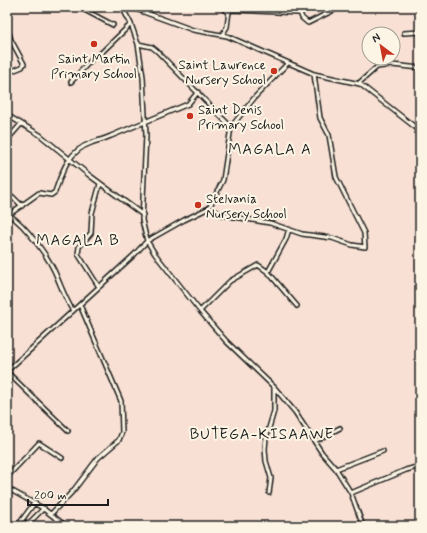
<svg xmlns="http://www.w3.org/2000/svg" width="427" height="533" viewBox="0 0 427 533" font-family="Mynerve,sans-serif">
  <rect width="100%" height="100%" fill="#f8e1d4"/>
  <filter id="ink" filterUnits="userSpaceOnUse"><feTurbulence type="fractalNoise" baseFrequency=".025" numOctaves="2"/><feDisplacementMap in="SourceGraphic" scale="8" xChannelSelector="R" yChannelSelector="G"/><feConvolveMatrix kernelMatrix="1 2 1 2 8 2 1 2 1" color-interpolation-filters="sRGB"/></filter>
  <g filter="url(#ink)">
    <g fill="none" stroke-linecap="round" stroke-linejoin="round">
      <!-- minor casing -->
      <g stroke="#1c1c1c" stroke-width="6">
        <path id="minor" d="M79,7L113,25
          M122,7L131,24L138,44L143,77L146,135L142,220L147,241L155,254L200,311L226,341L274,387L295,412L322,453L336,469L351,493L363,526
          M130,7L193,30L227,36L314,74L360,84L420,131
          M222,7L229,13
          M298,7L302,18L308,23L340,7
          M148,13L153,7
          M7,27L11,40L24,64L22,67L7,73
          M404,33L420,32
          M222,35L227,27L229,11L231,10L299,13
          M138,44L152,47L157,51L231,127
          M71,82L93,58L101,53L131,24
          M359,83L377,67L392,65L420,68
          M7,115L40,135L89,175L143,215
          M7,140L21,124
          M7,188L9,182
          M7,192V194L13,199
          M13,197L22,206
          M209,208L223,215L270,223L302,234L332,238L352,245L365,247L364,233L336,177L329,135L320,118L314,74
          M9,215C26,225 50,259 57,277C62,289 66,300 73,311
          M7,216L39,193L51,195L55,192C62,172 68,151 91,143C99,140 102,140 111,136L188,104L198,92
          M268,272L286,239L289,229
          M99,287L78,254L79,247L91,233L92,213L100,184
          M200,311L230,281L258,265L268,272L297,306
          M7,371L134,255L147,241L184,220L209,208L223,180L231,127L255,97L288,63
          M7,372L68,431
          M315,441L340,428
          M336,469L383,451
          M7,477L39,443L62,458
          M7,488L41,507L66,526
          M269,493L271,478L266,461L265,449L266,438L274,411V387
          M351,493L406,470L420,466
          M35,502L19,524L30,522L44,508
          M51,514L73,491L98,458L119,440L122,432L121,401L80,305"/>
      </g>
      <!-- minor -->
      <use href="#minor" stroke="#fcf5e5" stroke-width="3"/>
    </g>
  </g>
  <!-- markers -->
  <g fill="#c8321e" stroke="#fcf5e5" stroke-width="1.5">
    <circle cx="94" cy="44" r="4"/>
    <circle cx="274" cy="71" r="4"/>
    <circle cx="190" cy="116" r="4"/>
    <circle cx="198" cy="205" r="4"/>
  </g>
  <g text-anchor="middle" stroke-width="4" stroke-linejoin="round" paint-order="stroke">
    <!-- poi labels -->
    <g font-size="13" fill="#1c1c1c" stroke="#fcf5e5" text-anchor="start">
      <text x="94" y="63" text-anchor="middle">Saint Martin<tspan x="94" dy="15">Primary School</tspan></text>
      <text x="266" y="69" text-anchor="end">Saint Lawrence<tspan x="266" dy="15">Nursery School</tspan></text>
      <text x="198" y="114">Saint Denis<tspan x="198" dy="15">Primary School</tspan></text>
      <text x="206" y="203">Stelvania<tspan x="206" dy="15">Nursery School</tspan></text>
    </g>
    <!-- quarter labels -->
    <g font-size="15" letter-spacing="1" fill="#1c1c1c" stroke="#fcf5e5">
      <text x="270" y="154">MAGALA A</text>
      <text x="78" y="245">MAGALA B</text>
      <text x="262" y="439">BUTEGA-KISAAWE</text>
    </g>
  </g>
  <!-- margin -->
  <rect width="427" height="533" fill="none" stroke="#fcf5e5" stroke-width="24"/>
  <rect x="12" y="12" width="403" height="509" fill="none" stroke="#1c1c1c" stroke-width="1.5" filter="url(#ink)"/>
  <!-- north arrow -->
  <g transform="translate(381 46) rotate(328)"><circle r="19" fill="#fcf5e5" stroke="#a29e95"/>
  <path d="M0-3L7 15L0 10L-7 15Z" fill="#c8321e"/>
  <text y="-6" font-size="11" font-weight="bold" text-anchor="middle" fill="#1c1c1c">N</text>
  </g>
  <!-- scale -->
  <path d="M28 499v6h80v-6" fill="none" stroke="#1c1c1c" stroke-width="2"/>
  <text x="34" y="499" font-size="12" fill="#1c1c1c" stroke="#fcf5e5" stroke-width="3" paint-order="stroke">200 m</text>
</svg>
